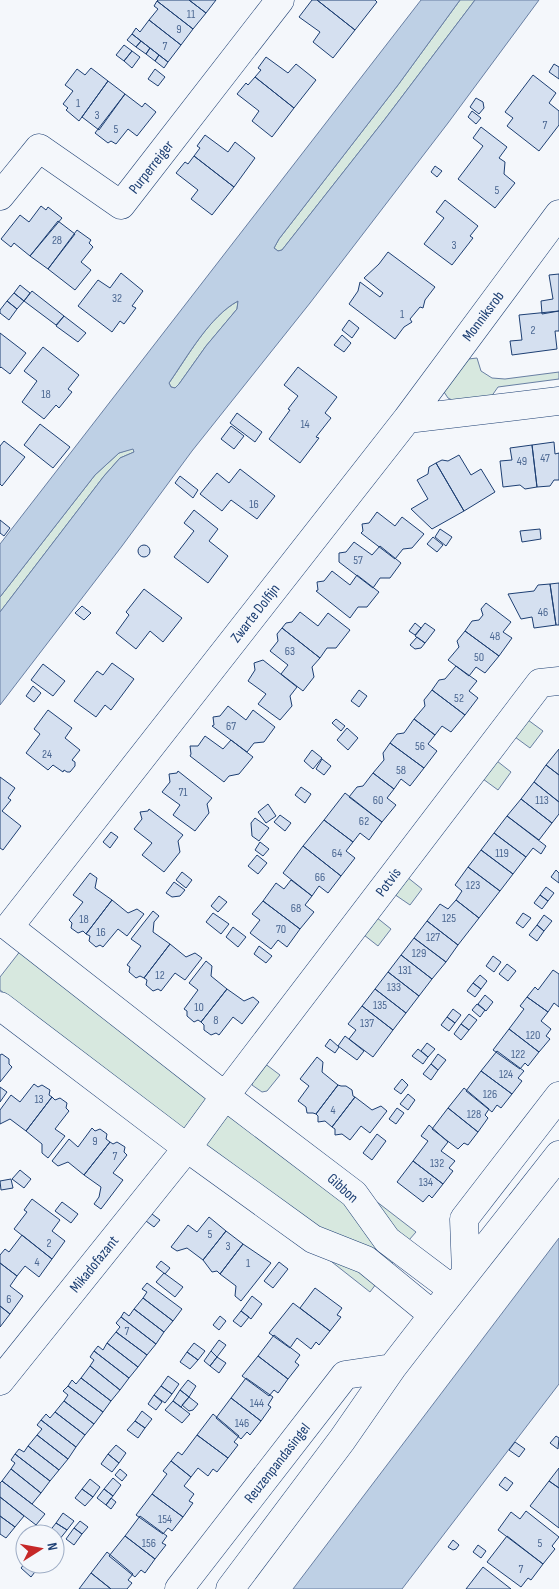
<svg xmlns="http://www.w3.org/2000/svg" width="559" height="1589" viewBox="0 0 559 1589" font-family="'Sofia Sans Condensed',sans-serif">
  <rect width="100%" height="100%" fill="#f4f7fb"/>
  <!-- green -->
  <path fill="#d7e8df" stroke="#687fa3" d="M460,0H475L385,119L282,250L278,251L274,248L279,239L398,85Z
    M238,301L237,309L206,346L179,384L175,388L171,387L169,383C189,355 208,318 238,301Z
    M477,358L481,371L492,378L505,379L559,372V379L498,387L491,397L454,401L448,398L444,392L460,360Z
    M133,448L134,452L120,458L104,476L0,612V597L95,475L119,453Z
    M528,720L543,731L530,748L515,737Z
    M497,761L511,772L498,790L483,779Z
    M407,877L422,889L410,905L394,894Z
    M376,917L391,929L378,946L364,935Z
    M21,950L209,1094L187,1128L183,1129L0,990V977Z
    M264,1063L280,1075L267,1091L262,1092L252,1085L254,1078Z
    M225,1113L320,1178L396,1258L390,1266L325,1232L205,1145Z
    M368,1195L416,1232L409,1240L385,1220Z
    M318,1251L379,1280L370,1292Z"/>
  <!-- water -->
  <path fill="#bed0e5" stroke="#687fa3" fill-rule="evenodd" d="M421,0H460L398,85L279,239L274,248L278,251L282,250L385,119L475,0H539L448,123L310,303L192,451L122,546L0,705V612L104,476L120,458L134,452L133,449L119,453L95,475L0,597V544ZM238,301L237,309L206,346L179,384L175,388L171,387L169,383C187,357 210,316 238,301Z
    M559,1238V1384L402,1589H293Z"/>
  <!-- building -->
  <path fill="#d5e0f0" stroke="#1d3f73" d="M158,0H189L206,13L193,29L157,1Z
    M189,0H216L206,13Z
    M312,0H317L355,30L333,58L313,42L320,32L299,17Z
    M317,0H375L377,2L355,30Z
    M157,1L193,29L181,45L149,20L158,9L154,6Z
    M149,20L181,45L168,62L132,34L136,28L140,32Z
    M132,34L141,41L136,47L127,40Z
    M141,41L150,48L146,54L136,47Z
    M124,45L132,51L124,61L116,55Z
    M150,48L159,55L155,61L146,54Z
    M132,51L140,57L132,68L124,61Z
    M159,55L168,62L164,68L155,61Z
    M266,57L288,73L296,64L316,80L294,108L255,77L261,70L258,68Z
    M554,64L559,67V79L549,72Z
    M91,68L108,81L79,121L66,110L68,108L63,104L73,91L65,85L77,69L85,75Z
    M155,69L165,77L158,86L148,79Z
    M533,75L556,93L549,103L559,111V125L539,151L507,126L513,118L505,112Z
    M255,77L294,108L272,137L252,121L259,111L237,94L246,83L248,85Z
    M108,81L125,94L99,130L82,117Z
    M125,94L142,107L145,103L156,112L137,136L128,129L116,144L111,141L108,143L95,133Z
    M476,98L483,102L484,108L479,114L470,107Z
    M472,111L481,118L476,124L468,117Z
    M481,127L507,147L499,158L505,162L504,174L515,183L495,208L458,179L483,146L473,138Z
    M205,135L228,152L235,142L255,158L234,187L194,156L200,148L197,146Z
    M194,156L234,187L212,215L191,199L198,190L176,173L185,162L188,164Z
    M435,166L442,171L437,177L431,172Z
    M445,200L478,226L470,236L473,238L452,265L424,244L444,218L436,212Z
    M41,206L46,210L48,207L62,218L30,256L14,243L11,247L1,239L20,215L29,222Z
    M58,221L75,234L48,269L30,256Z
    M77,230L91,240L89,243L93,247L81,262L91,270L75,290L48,269Z
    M388,252L435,287L425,300L423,308L420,307L410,319L412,322L404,327L395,339L349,304L358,291L360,282L380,297L383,293L364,278L379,264Z
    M121,273L143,291L132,306L136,308L124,324L120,321L112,332L78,306L98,280L110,288Z
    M559,274V311L542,314L541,301L553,299L549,275Z
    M20,285L30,293L24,301L14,293Z
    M32,291L64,316L56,325L24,301Z
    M14,293L24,301L17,309L7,301Z
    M7,301L17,309L9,320L0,313V310Z
    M559,311V331H555L557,349L512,355L510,341L522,340L519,315Z
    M64,316L86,333L78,342L56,326Z
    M349,320L359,328L352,338L342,330Z
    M0,333L26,353L10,374L1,367L0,368Z
    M342,335L351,343L344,352L334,345Z
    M43,347L79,375L68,389L72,392L59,408L56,405L44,419L22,402L37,381L24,371Z
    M298,367L337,397L325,413L331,418L316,437L319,438L300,463L269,439L290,410L288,409L298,396L284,385Z
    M237,413L262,432L255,442L230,423Z
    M40,424L70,447L53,468L24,445Z
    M231,426L244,436L234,449L221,439Z
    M4,441L25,457L2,486L0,484V446Z
    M554,442L555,454L559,453V480H554L550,486L537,487L532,445Z
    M532,445L537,487L525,489L520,485L503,487L500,461L512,460L510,448Z
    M459,455L471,475L481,469L495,492L464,511L436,463L442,460L448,461Z
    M436,463L464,511L432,529L411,509L428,499L417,480L428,474L429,467Z
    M240,469L275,496L257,519L231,500L222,511L200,494L217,473L229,483Z
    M180,476L198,490L193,498L175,483Z
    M194,510L218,529L209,541L228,556L208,583L174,557L194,531L184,523Z
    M377,512L395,526L402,517L424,534L412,548L403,549L395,559L361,533L363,531L362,524L369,523Z
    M0,520L10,528L4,536L0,533Z
    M440,529L452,537L446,546L435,537Z
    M540,529L541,539L522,542L520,531Z
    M433,537L443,545L437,552L427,544Z
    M354,542L372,555L380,546L401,563L390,578H380L373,588L339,562V553L346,552Z
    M138 551a6 6 0 1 1 12 0a6 6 0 1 1-12 0Z
    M332,571L350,585L357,575L379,592L367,607H358L350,618L316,591L318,590L317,582L324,581Z
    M559,583V625H556L550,584Z
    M550,584L556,625L534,628L532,617L521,619L508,594L534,591L538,585Z
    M144,589L182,618L163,642L150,631L136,649L116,633L129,615L126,612Z
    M486,603L511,622L503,632L512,638L499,656L465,631L472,621L479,620L483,615L481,609Z
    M82,606L91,613L84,620L75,613Z
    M300,612L318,626L328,613L350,630L336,648H327L320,658L282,628L286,623L292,622Z
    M415,623L421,628L415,635L409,631Z
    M425,623L435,630L425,643L415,636Z
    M282,628L320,658L312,667L314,677L303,691L281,674L288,665L270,651L278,641L277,634Z
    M465,631L499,656L485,673L476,667L469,676L448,660L459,647L457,641Z
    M417,637L425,643L421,648L415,649L410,645Z
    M263,660L297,687L290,696L292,706L280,720L258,704L266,694L248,681L255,670L254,663Z
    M112,663L134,679L111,710L105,705L96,717L74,701L97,671L103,675Z
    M43,664L65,681L53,696L31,680Z
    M456,666L477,681L469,691L478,698L465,715L432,690L439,680L445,679Z
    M33,686L41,693L34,702L26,696Z
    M359,690L367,696L359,707L351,701Z
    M432,690L465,715L451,732L442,726L435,735L414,719L425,706L424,700Z
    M228,706L246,720L253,710L275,727L264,742L254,743L247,752L212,726L214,725L213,717L220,716Z
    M48,710L72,728L65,738L80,750L72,760L75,762V766L70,772H67L64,770L63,772L53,765L48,770L26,753L40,734L34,729Z
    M336,719L345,726L341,731L332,723Z
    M414,719L435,735L428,744L437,751L424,768L390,743L397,734L404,733Z
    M347,728L358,738L348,750L337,740Z
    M205,736L223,749L231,740L253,757L239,774L229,776L224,782L190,756L191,754L190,746H198Z
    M390,743L424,768L410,786L401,779L394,789L373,773L384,760L383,753Z
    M559,749V775L546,765Z
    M312,750L322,758L313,769L304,761Z
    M322,759L331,766L324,775L316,769Z
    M546,765L559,775V802L534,782Z
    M178,771L212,798L207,804L209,813L195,831L173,815L180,805L162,792L170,782L169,774L177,773Z
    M373,773L394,789L387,798L396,805L382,822L349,797L357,787L363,786Z
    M0,777L15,788L8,798L11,800L2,811L21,826L3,850L0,848Z
    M534,782L559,802V814L552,823L521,799Z
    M301,787L311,794L305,803L295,795Z
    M345,793L382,822L369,840L360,833L353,842L324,820Z
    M521,799L552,823L539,840L507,816Z
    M268,804L276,816L266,823L258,812Z
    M149,809L183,835L178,841L180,852L164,872L142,855L152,843L134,829L142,819L140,812L148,811Z
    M280,815L291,823L285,831L274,822Z
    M507,816L546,846L541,854L533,848L526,857L494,833Z
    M255,818L269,828L259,841L252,836L251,823Z
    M324,820L353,842L346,851L355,858L341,876L303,846Z
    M111,832L118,837L110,848L103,842Z
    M494,833L526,857L513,874L481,850Z
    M260,842L269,849L263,856L255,850Z
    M303,846L341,876L328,893L319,886L312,896L283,873Z
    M481,850L513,874L500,891L468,867Z
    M257,855L267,863L258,874L248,866Z
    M468,867L500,891L479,918L456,900L462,891L455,885Z
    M556,870L559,873V883L551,877Z
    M182,872L192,880L186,888L176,880Z
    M90,873L97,878L95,888L112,900L86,934L83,931L78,933L71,928L72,923L69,920L83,902L73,895Z
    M291,880L312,896L305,905L314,912L300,929L263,901L276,883L284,889Z
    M174,882L185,890L180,896L172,897L166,893Z
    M546,887L554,893L548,901L540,895Z
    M540,895L548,901L542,909L534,903Z
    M219,896L227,902L218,912L211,906Z
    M112,900L128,913L137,909L144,914L127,936L118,929L103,947L100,945L96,947L89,941L90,936L86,934Z
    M456,900L479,918L458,945L427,921L440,904L448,909Z
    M263,901L300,929L287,947L278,940L271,949L250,933L260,920L252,914Z
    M153,911L159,916L154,922L153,932L170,944L144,978L140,976L136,978L129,972L130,967L127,965L141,946L131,939Z
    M213,913L229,924L221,934L206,922Z
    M523,913L531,918L523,928L516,923Z
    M544,915L552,921L544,931L537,925Z
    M427,921L458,945L446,962L414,938Z
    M537,925L544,931L537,941L529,935Z
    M233,927L246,937L238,947L226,937Z
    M414,938L446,962L432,979L401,955Z
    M170,944L186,957L195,953L202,958L185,980L175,973L161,991L158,989L153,991L146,985L147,980L144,978Z
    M259,946L272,956L266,963L254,954Z
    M401,955L432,979L419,996L388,972Z
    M493,956L501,962L494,972L486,966Z
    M206,961L212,966L211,976L227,989L201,1022L198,1020L194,1022L187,1016V1011L184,1009L198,990L189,983Z
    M507,964L516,971L508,981L499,974Z
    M553,970L559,974V1007L554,1003L548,1012L527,997L535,987L538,990Z
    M388,972L419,996L406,1013L375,989Z
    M480,975L487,981L481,989L473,983Z
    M473,983L481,989L475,997L467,991Z
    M227,989L244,1001L253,997L259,1002L242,1024L233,1017L219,1035L216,1033L211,1035L204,1030V1025L201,1022Z
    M375,989L406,1013L393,1030L362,1006Z
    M485,995L493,1002L486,1011L478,1004Z
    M527,997L548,1012L541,1021L551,1029L546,1036L550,1039L539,1052L509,1029L524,1009L520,1006Z
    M477,1004L485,1010L480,1017L472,1010Z
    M362,1006L393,1030L373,1057L349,1039L356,1030L348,1024Z
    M453,1009L461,1015L455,1023L447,1017Z
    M469,1014L477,1020L469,1030L461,1024Z
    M447,1017L455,1023L449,1031L441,1025Z
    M461,1024L469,1030L461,1040L454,1034Z
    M509,1029L539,1052L528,1066L525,1063L520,1069L493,1050Z
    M345,1036L364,1051L357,1060L338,1046Z
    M330,1039L339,1047L335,1053L325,1046Z
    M427,1043L435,1049L428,1057L421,1051Z
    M418,1049L428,1057L423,1064L412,1056Z
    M497,1051L524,1071L518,1078L522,1081L512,1094L481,1071Z
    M2,1054L9,1059V1064L12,1067L0,1082V1055Z
    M438,1054L446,1060L438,1070L431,1064Z
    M317,1057L323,1062L322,1072L338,1085L316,1114L313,1113H307L306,1107L298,1101L309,1086L300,1079Z
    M431,1064L438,1070L431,1080L423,1074Z
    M481,1071L512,1094L501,1108L497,1105L492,1112L466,1091Z
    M402,1079L408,1085L401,1094L394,1089Z
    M34,1084L38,1087L42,1085L50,1090L49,1095L52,1097L26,1131L10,1119L0,1124V1110L11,1095L20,1102Z
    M338,1085L341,1086H346L352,1090L353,1096L355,1097L332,1127L325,1121L318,1122V1116L316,1114Z
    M0,1087L7,1092L0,1102Z
    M464,1088L489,1109L485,1115L488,1118L478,1132L448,1108Z
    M408,1094L415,1100L408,1110L400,1104Z
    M52,1097L55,1100L60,1098L67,1103L66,1108L69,1111L55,1129L65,1136L48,1158L42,1153V1144L26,1131Z
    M355,1097L372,1110L381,1106L387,1111L370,1133L361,1126L350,1140L342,1134L335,1135V1129L332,1127Z
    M397,1108L404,1113L396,1124L389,1119Z
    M448,1108L478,1132L468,1145L464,1143L458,1149L432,1129Z
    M429,1125L448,1142L441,1151L455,1161L449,1168L453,1171L443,1184L413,1161L428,1141L421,1136Z
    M92,1128L95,1131L100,1129L107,1134L106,1139L110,1142L84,1175L68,1162L58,1166L52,1161L69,1139L78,1147Z
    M377,1134L386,1141L372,1160L363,1153Z
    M110,1142L113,1144L117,1142L125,1147L124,1152L127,1155L113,1173L123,1180L101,1209L94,1204L99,1197L101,1187L84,1175Z
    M413,1161L443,1184L432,1198L429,1195L423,1202L397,1182Z
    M20,1170L31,1179L24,1188L12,1179Z
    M11,1179L13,1188L1,1190L0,1181Z
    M32,1199L60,1220L52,1231L65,1241L52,1259L14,1229L27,1212L24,1210Z
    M62,1202L78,1214L71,1223L55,1211Z
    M152,1214L160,1220L154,1227L146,1221Z
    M209,1217L226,1231L203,1260L187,1248L177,1251L171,1247L188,1225L197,1232Z
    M226,1231L243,1244L220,1274L217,1271L212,1272L203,1260Z
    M22,1235L52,1259L39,1277L25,1266L17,1276L0,1263V1255L5,1249L9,1252Z
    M243,1244L271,1263L241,1301L235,1296L236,1286L220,1274Z
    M161,1261L170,1268L165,1274L156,1267Z
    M279,1262L288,1269L273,1288L264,1281Z
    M0,1263L17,1276L10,1286L23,1296L10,1314L0,1306Z
    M164,1273L183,1287L175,1297L156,1282Z
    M147,1283L182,1309L173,1321L143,1298L147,1292L142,1289Z
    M315,1288L342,1308L337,1315L341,1317L330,1331L300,1308Z
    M252,1296L262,1304L251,1319L241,1311Z
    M143,1298L173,1321L164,1332L134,1309Z
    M293,1303L330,1331L319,1345L316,1342L311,1349L297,1338L290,1348L269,1333Z
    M0,1306L10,1314L0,1327Z
    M134,1309L164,1332L156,1344L121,1317L124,1312L129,1316Z
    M241,1311L249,1317L241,1327L233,1321Z
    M220,1316L226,1321L219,1330L213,1325Z
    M121,1317L156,1344L147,1355L116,1332L120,1327L116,1323Z
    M116,1332L147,1355L138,1367L107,1343Z
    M274,1335L300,1355L295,1362L299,1365L288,1379L258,1356Z
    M219,1340L226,1345L217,1357L211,1351Z
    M107,1343L138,1367L129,1378L94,1351L98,1346L103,1350Z
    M194,1343L205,1351L198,1360L187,1352Z
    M94,1351L129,1378L120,1390L90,1366L94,1360L90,1357Z
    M211,1351L217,1357L210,1366L204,1361Z
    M187,1352L198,1360L190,1369L180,1362Z
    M258,1356L288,1379L278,1393L274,1390L269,1396L242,1376Z
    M217,1357L226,1363L219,1373L210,1366Z
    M90,1366L120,1390L111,1401L81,1378Z
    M168,1376L179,1384L172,1394L161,1386Z
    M81,1378L111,1401L103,1412L68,1386L72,1380L76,1384Z
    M246,1378L273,1397L268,1405L271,1407L261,1421L231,1398Z
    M188,1380L196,1386L189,1397L180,1390Z
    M68,1386L103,1412L94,1424L64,1401L68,1395L63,1391Z
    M161,1386L172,1394L165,1403L154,1395Z
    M180,1390L189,1397L181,1407L173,1401Z
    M154,1395L162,1402L156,1410L148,1404Z
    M189,1397L198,1404L193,1410L189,1411L182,1405Z
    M231,1398L261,1421L250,1435L247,1432L241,1439L216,1418Z
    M64,1401L94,1424L85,1435L55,1412Z
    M173,1401L190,1414L182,1423L165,1410Z
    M142,1411L152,1419L145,1428L135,1421Z
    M55,1412L85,1435L76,1447L41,1420L46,1414L50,1418Z
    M213,1414L239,1436L234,1442L238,1445L228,1458L197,1435Z
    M41,1420L76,1447L68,1459L37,1435L42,1429L37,1425Z
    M135,1421L145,1428L138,1438L127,1430Z
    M37,1435L68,1459L59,1470L28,1446Z
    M197,1435L228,1458L217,1472L213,1469L208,1476L198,1468L191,1477L171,1461L178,1452L182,1455Z
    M556,1436L559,1438L558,1449L550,1443Z
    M515,1442L525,1449L519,1457L509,1450Z
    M116,1445L126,1453L119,1463L108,1454Z
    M28,1446L59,1470L50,1481L15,1454L19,1449L24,1452Z
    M15,1454L50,1481L41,1493L11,1469L15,1463L11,1460Z
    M108,1454L119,1463L112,1472L101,1464Z
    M171,1461L191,1477L184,1486L194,1494L189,1501L193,1503L183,1517L152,1494L167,1474L163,1471Z
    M559,1468V1488L549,1481Z
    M11,1469L41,1493L32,1504L2,1481Z
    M120,1469L127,1475L122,1481L115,1475Z
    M505,1477L513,1483L507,1491L499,1485Z
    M113,1478L121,1485L113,1496L104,1489Z
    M90,1479L100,1487L93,1497L82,1489Z
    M2,1481L45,1514L36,1525L0,1497V1483Z
    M549,1481L559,1488V1528L530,1506Z
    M82,1489L93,1497L85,1506L75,1498Z
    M104,1489L113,1496L106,1505L97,1498Z
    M152,1494L183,1517L172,1531L168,1528L163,1534L136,1515Z
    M0,1497L24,1516L15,1527L0,1516Z
    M111,1498L116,1502L111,1509L106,1505Z
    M526,1511L559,1537L552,1546L555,1549L543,1564L498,1530L511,1512L520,1519Z
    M63,1513L74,1521L67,1530L56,1523Z
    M0,1516L15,1527L6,1538L0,1534Z
    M140,1516L167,1536L162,1543L166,1545L155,1559L125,1536Z
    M80,1521L88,1527L82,1534L74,1528Z
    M56,1523L67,1530L59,1540L55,1537V1534L49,1532Z
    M74,1528L82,1534L74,1545L66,1539Z
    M125,1536L155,1559L145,1573L141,1570L135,1577L109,1556Z
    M507,1536L543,1564L531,1580L528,1578L521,1587L487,1562Z
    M453,1540L459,1545L456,1549L453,1550L448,1547Z
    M478,1545L486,1551L481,1558L473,1552Z
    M107,1552L133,1574L128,1580L132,1583L127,1589H111L91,1573Z
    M25,1563L32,1564L38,1568L31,1577L21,1568Z
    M483,1567L511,1589H466Z
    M91,1573L111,1589H79Z"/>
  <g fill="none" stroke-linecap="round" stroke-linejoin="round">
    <!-- minor casing -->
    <g stroke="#1d3f73" stroke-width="29">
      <path id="minor" d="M0,196L39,148L121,205L280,0
        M407,419L559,214
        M9,927L407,419L559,401
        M9,927L225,1096L354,1194L387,1240L452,1289
        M0,1006L187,1148L313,1239L366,1260L433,1315
        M466,1272L464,1219L559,1096
        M0,1381L187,1148L225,1096L540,683L559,681
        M179,1589L345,1375L392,1368
        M230,1589L342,1440L392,1368L433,1315L559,1155"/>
    </g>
    <!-- minor -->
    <use href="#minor" stroke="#f4f7fb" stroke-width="28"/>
  </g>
  <g text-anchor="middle" stroke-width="4" stroke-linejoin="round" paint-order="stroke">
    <!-- number labels -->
    <g font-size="12" fill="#4b6792">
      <text x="191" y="18">11</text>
      <text x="179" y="33">9</text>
      <text x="165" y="50">7</text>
      <text x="78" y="107">1</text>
      <text x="97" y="119">3</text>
      <text x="545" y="129">7</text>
      <text x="116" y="133">5</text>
      <text x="497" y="194">5</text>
      <text x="57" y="244">28</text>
      <text x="454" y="249">3</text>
      <text x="117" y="302">32</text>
      <text x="402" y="318">1</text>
      <text x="533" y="334">2</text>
      <text x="46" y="398">18</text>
      <text x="305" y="428">14</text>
      <text x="545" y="462">47</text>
      <text x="522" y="465">49</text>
      <text x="254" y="508">16</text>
      <text x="358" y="564">57</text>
      <text x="543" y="616">46</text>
      <text x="495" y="640">48</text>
      <text x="290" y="655">63</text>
      <text x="479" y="661">50</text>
      <text x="459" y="702">52</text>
      <text x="231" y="730">67</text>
      <text x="420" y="750">56</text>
      <text x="47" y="758">24</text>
      <text x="401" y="774">58</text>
      <text x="183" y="796">71</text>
      <text x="378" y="804">60</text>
      <text x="542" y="804">113</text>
      <text x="364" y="825">62</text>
      <text x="337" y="857">64</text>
      <text x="502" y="857">119</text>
      <text x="320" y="881">66</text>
      <text x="473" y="889">123</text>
      <text x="296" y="912">68</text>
      <text x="449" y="922">125</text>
      <text x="84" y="923">18</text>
      <text x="281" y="933">70</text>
      <text x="101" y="936">16</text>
      <text x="433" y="941">127</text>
      <text x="419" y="957">129</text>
      <text x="405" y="974">131</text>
      <text x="160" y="979">12</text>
      <text x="394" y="991">133</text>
      <text x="380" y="1009">135</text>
      <text x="199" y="1011">10</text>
      <text x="216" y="1024">8</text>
      <text x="367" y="1027">137</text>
      <text x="533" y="1039">120</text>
      <text x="518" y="1058">122</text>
      <text x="506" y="1078">124</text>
      <text x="490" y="1098">126</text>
      <text x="39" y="1103">13</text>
      <text x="333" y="1114">4</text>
      <text x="474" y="1118">128</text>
      <text x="95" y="1145">9</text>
      <text x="115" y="1160">7</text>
      <text x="437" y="1167">132</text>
      <text x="426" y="1186">134</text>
      <text x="210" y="1238">5</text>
      <text x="49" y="1247">2</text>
      <text x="228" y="1250">3</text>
      <text x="37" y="1266">4</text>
      <text x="248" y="1267">1</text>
      <text x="9" y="1303">6</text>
      <text x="127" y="1335">7</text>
      <text x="257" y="1407">144</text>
      <text x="242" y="1427">146</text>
      <text x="165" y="1523">154</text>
      <text x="149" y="1547">156</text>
      <text x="540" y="1547">5</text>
      <text x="521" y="1573">7</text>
    </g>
    <!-- street labels -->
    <g font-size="15" fill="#1d3f73" stroke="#f4f7fb">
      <text transform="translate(151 167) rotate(-52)" y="5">Purperreiger</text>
      <text transform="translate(483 316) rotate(-53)" y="5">Monniksrob</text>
      <text transform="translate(255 613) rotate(-52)" y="5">Zwarte Dolfijn</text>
      <text transform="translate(388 882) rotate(-53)" y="5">Potvis</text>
      <text transform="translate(343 1188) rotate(42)" y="5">Gibbon</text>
      <text transform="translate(94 1264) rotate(-51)" y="5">Mikadofazant</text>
      <text transform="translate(277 1463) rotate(-52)" y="5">Reuzenpandasingel</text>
    </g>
  </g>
  <!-- north arrow -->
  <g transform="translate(40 1549) rotate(79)"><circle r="24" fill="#f4f7fb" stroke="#9eadc5"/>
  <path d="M0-4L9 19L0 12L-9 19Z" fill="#c62828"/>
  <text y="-8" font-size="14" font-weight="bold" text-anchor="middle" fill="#1d3f73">N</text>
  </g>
</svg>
